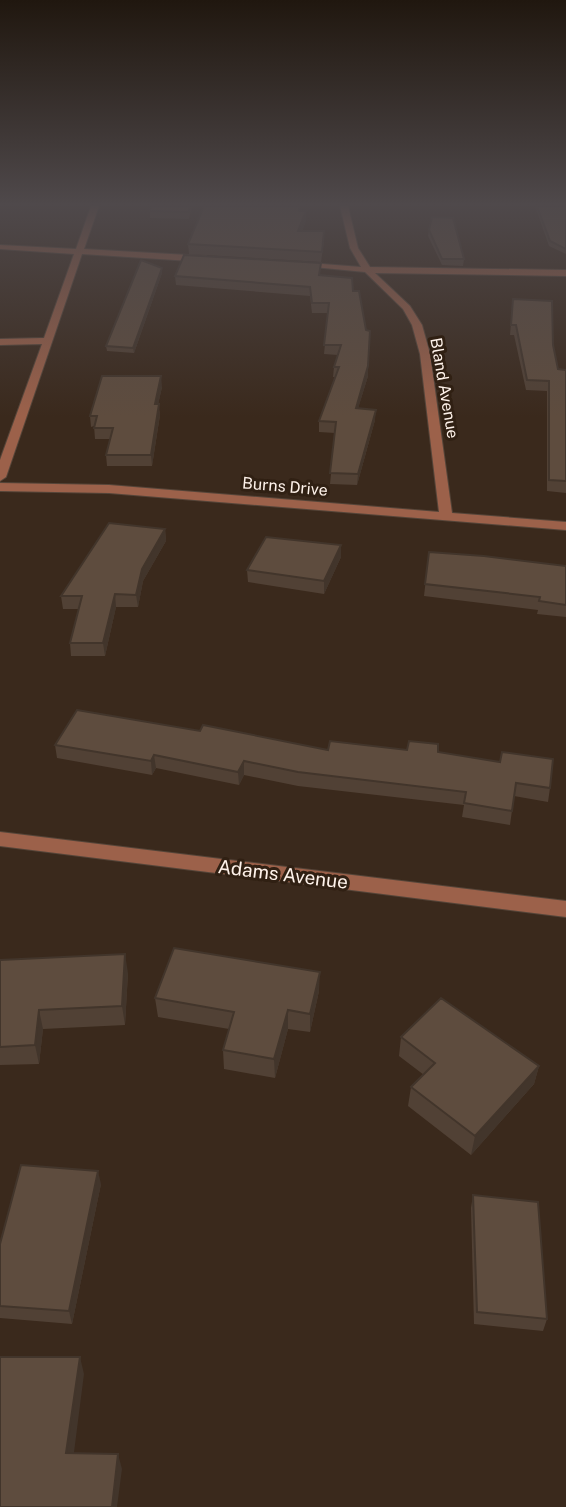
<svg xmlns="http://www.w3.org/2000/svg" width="566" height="1507" viewBox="0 0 566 1507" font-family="'Public Sans',sans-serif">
  <rect width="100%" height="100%" fill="#3a291c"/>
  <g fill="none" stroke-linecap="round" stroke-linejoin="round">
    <!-- minor casing -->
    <g stroke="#554539" stroke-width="2">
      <path id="minor" d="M91,206H99L84,249L206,256L210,259L206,262L82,254L6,477L0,481V460L42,344L0,345V339L44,338L74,254L0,249V245L76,249Z
        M340,206H348L358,248L370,267L566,270V276L375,273L410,306L422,325L430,354L452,513L566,522V530L109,493L0,491V483L109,485L439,512L420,354L412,325L403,309L365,272L293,265L297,262L361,267L350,248Z
        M0,832L566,901V917L0,846Z"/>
    </g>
    <!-- minor -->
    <use href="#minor" fill="#9c614a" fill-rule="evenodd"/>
  </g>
  <!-- wall -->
  <path fill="#514135" d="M151,206H192L189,219L150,218V211Z
    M204,206H300V211L306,221L302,231L324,241L321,262L189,254L188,244Z
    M535,206H566V254L549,246Z
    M429,230L464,259L463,266L442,265L428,236Z
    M162,268V273L134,353L107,351L106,346Z
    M320,275L353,291L368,376L358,408L375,420L357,485L330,484L335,433L319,432V421L335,377H333L334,367L338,355L324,354L328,313H312L310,296L176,285L175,276Z
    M513,299L553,345L558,369L566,370V493L547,491V391L526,390L514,335H510Z
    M162,387L158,404L160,415L152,466H107L106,455L110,439H95L94,426L91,427L90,416Z
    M165,529L166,541L143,581L138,607H116L105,656H71L70,643L79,609H63L61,596Z
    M341,545V557L324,594L248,582L247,570Z
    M429,552L566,566V617L537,614L538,610L424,596Z
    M200,731L328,750H407L438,752L550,788L548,802L514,796L510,825L462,817L464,805L298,786L244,775L239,785L156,768L152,775L57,758L55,745Z
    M0,960L128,973L125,1025L43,1029L39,1064L0,1065Z
    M319,991L310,1032L288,1029L275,1078L224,1069L223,1050L229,1029L158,1017L155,998Z
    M401,1037L539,1066L534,1084L471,1155L408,1106L411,1087L424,1075L399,1056Z
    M101,1184L72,1324L0,1318V1244Z
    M473,1195L547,1319L543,1331L474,1324L471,1208Z"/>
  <!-- shaded-wall -->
  <path fill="#42352b" d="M306,211V221L298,240V231Z
    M162,268V273L134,353L133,348Z
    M368,366V376L355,419L356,408Z
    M161,376L162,387L156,415L155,404Z
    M159,404L160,415L152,466L151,455Z
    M376,410L375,420L357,485L358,474Z
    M165,529L166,541L143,581L138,607L136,595L142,569Z
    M341,545V557L324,594V581Z
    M115,594L116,607L105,656L103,643Z
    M154,755L156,768L152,775L151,761Z
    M244,761V775L239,785L238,772Z
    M125,954L128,973L125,1025L122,1006Z
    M320,972L319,991L310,1032V1014Z
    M39,1010L43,1029L39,1064L35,1045Z
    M288,1010V1029L275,1078L274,1059Z
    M539,1066L534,1084L471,1155L475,1136Z
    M98,1171L101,1184L72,1324L69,1311Z
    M80,1357L84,1374L72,1468L66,1453Z
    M118,1454L122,1469L117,1507H112Z"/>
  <!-- building -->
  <path fill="#5e4c3e" stroke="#42352b" stroke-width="2" d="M151,206H190L189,212L150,211Z
    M204,206H299V211H306L298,231H324L322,252L188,244Z
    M537,206H566V249L550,241Z
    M432,217L453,218L464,259H442L429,230Z
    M184,255L321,263L319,275L352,278L353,291H359L366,330L370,331L368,366L356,408L376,410L358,474L330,473L336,422L319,421L339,367H334L341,345H324L329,303H312L310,287L175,276Z
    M141,260L162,268L133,348L106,346Z
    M513,299L552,301L553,345L558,369L566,370V481L549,480V381L527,380L516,325H511Z
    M102,376H161L155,404H159L151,455H106L113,428H94L97,416H90Z
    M109,523L165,529L142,569L136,595L115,594L103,643H70L82,596H61Z
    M266,537L341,545L324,581L247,570Z
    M429,552L484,556L566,566V605L539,601L540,597L425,584Z
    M77,710L200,731L203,725L328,750L330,741L407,750L409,741L438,744V752L500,762L502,752L553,759L550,788L516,783L512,811L464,803L466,792L298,772L244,761L238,772L154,755L151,761L55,745Z
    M174,948L320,972L310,1014L288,1010L274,1059L223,1050L234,1012L155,998Z
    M125,954L122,1006L39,1010L35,1045L0,1047V960Z
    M441,998L539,1066L475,1136L411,1087L435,1063L401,1037Z
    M21,1165L98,1171L69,1311L0,1306V1244Z
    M473,1195L538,1202L547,1319L477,1312Z
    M0,1357H80L66,1453L118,1454L112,1507H0Z"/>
  <!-- sky -->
  <linearGradient id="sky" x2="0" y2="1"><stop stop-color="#20170f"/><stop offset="0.49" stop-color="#4f494b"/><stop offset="1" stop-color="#4f494b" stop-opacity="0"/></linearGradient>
  <rect width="566" height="417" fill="url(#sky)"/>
  <g text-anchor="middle" stroke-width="6" stroke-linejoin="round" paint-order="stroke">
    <!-- far-street labels -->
    <g font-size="16" fill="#fef2ea" stroke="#302013">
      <text transform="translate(445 388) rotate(80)" y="6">Bland Avenue</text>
      <text transform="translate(285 486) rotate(5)" y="6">Burns Drive</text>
    </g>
    <!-- street labels -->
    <g font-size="19" fill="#fef2ea" stroke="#302013">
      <text transform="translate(283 874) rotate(7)" y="7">Adams Avenue</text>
    </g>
  </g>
</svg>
